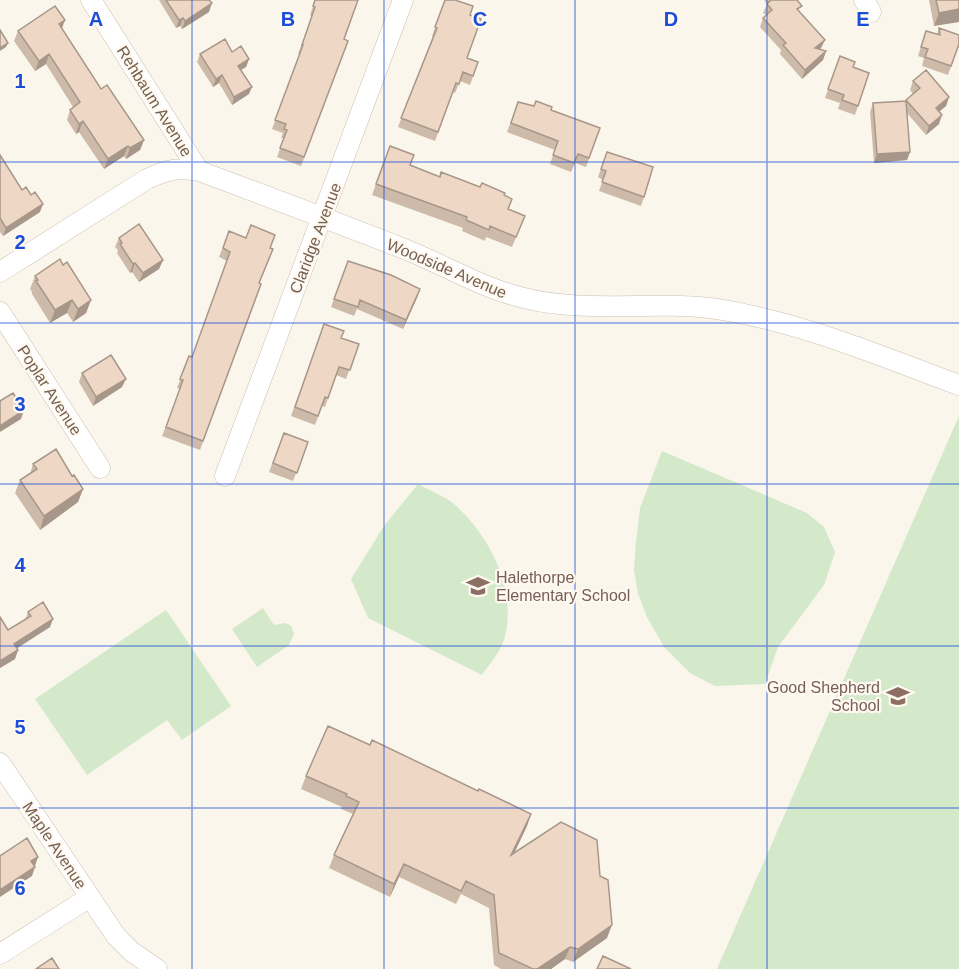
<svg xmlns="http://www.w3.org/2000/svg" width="959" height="969" viewBox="0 0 959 969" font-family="Helvetica,sans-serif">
  <rect width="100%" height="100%" fill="#fbf6eb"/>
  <!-- green -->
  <path fill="#d4e8ca" d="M959,416V969H717Z
    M662,451L807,513L824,527L835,552L824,585L778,647L765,684L715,686L690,673L664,647L647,617L638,594L634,570L636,542L640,508Z
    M418,484C429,490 444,496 454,504C491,537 518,591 504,640C500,652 489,665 482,675L368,618L351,579L384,526Z
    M263,608L274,625L286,623L291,626L294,634L289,645L257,667L232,629Z
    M166,610L231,706L182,740L167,720L87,775L35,699Z"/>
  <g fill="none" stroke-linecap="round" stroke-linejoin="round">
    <!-- minor casing -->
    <g stroke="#ccbeb1" stroke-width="21">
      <path id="minor" d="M91,0L199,171
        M864,0L871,12
        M0,272L147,179C167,170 177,167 199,171C269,197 338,223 407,250C446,266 482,288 524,298C587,314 653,300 717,309C801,322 880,356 959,385
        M0,312L100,468
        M225,476L403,0
        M0,763L116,936L132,952L157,969
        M0,954L90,897"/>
    </g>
    <!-- minor -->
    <use href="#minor" stroke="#fff" stroke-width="20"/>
  </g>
  <!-- wall -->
  <path fill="#cdbaa9" d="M159,0H209V12L182,29L180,26L176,28Z
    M315,0L344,39L348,41L301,166L277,157L284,138H281L283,133L272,129L300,54H298L312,16L310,15Z
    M445,0L470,15L467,58L475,71L470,85L460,81L455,93L453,92L435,141L398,127L433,36H432Z
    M764,0H798L799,12L825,40L820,49L826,51L823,60L802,79L780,54L781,50L760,27L763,18L766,15L763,13L767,4Z
    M929,0H959L934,26Z
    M939,28L959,44L948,75L922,66L924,58L918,56L926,31L937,34Z
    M62,29L101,89L144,140L140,150L126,159L124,156L104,169L79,132L76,134L67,120L70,110L73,107L46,64L35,71L14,41L18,31Z
    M232,52L249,59L246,67L241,70L249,94L232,105L219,83L213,87L197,62L200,54Z
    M840,56L853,67L869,73L855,115L838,109L840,103L825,98Z
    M913,81L949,97L946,106L939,111V124L926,135L907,113L910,152L907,160L874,163L870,112L873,103L906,101L913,94L910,90Z
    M518,102L551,110L600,128L586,167L575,163L571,172L550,164L555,150L507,132Z
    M390,146L410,165L440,177L504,195L508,209L525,216L512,247L486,237L485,241L462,231L463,228L372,195Z
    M607,152L644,197L641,206L599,191L603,180L598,177Z
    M0,155L22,190L40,212L3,236L0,232Z
    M229,231L270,248L259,283L261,284L200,450L162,436L180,389L177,388L189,356L192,357L227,261L219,257Z
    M119,238L163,260L159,269L139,282L132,272L130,273L117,253L118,250L115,247Z
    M348,261L420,289L403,329L357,309L354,316L331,307Z
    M63,265L91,300L86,313L73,322L67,313L50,323L32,294V292L30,289L35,276Z
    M324,324L341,338L359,344L346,379L336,375L325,407L322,406L315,425L291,416Z
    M82,373L122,387L93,406L79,382Z
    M284,433L308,442L293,481L269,472Z
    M33,464L72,476L83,489L78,502L40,530L15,493L20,480L30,474Z
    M28,612L50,627L16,648L18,650L15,659L0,668V617L8,630L25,620Z
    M370,745L531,814L527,826L514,854L600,876L607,938L573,962L565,959L551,969H501L494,965L489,908L461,894L456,904L399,877L390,897L329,868L334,855L353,814L341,809L342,807L301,789L306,776Z"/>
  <!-- shaded-wall -->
  <path fill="#a7978a" d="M212,3L209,12L182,29L185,21Z
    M959,9V22L934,26L939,13Z
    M183,18L180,26L176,28L179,20Z
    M65,20L61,31L59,24Z
    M825,40L821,48L812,57L815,48Z
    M8,43L6,47L0,51V48Z
    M826,51L823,60L802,79L805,70Z
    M49,54L46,64L35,71L39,61Z
    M249,59L246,67L235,73L238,66Z
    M222,75L219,83L213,87L216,79Z
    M252,87L249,94L232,105L234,97Z
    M949,97L946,106L933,117L936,108Z
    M942,115L939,124L926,135L929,126Z
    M83,121L79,132L76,134L79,124Z
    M144,140L140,150L126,159L130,148Z
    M128,146L124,156L104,169L108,159Z
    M910,152L907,160L874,163L877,154Z
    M43,204L40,212L3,236L6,228Z
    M163,260L159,269L139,282L143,273Z
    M135,263L132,272L130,273L133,264Z
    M420,289L417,298L403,329L406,320Z
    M72,300L67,313L50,323L55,310Z
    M91,300L86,313L73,322L78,309Z
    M126,379L122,387L93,406L96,397Z
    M24,410L21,419L0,432V433V426Z
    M83,489L78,502L40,530L44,516Z
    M53,619L50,627L16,649L14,644Z
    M18,650L15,659L0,668V661Z
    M531,814L527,826L507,868L511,855Z
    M38,857L35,866L31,861Z
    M404,864L399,877L390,897L394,884Z
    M35,867L32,876L0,897V890Z
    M612,925L607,938L573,962L578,949Z
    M570,947L565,959L551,969H537Z"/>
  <!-- building -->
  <path fill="#eed8c5" stroke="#a7978a" stroke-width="1.5" d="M166,0H209L212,3L185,21L183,18L179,20Z
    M315,0H358L344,39L348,41L304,157L280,148L287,130L284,129L286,124L275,120L303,45H302L315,7L313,6Z
    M445,0H455L473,6L470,15L481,19L467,58L478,62L473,76L463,72L459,84L456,83L438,132L401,118L437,28L435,27Z
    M771,0H797L802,6L797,9L825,40L815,48L826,51L805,70L783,45L786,43L763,18L772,10L767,4Z
    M936,0H959V9L939,13Z
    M55,6L65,20L59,24L101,89L107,85L144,140L130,148L128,146L108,159L83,121L79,124L70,110L80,102L49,54L39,61L18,31Z
    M939,28L959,35V44L951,66L925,57L928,49L921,47L926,31L940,35Z
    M0,30L8,43L0,48Z
    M225,39L232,52L241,46L249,59L238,66L252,87L234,97L222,75L216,79L200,54Z
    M840,56L855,62L853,67L869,73L858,106L842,100L844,95L828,89Z
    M926,70L949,97L936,108L942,115L929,126L906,100L920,88L913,81Z
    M536,101L552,107L551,110L600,128L589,158L578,154L574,163L553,155L558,141L511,123L518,102L534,106Z
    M906,101L910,152L877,154L873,103Z
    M390,146L414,155L410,165L440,177L441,172L480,187L482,183L505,193L504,195L512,199L508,209L525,216L516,237L490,226L489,230L466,220L467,217L376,184Z
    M607,152L653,167L644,197L602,182L606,171L601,169Z
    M0,155L22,190L26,187L31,195L35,192L43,204L6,228L0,218Z
    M139,224L163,260L143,273L135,263L133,264L120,244L122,243L119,238Z
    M251,225L275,235L270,248L273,249L259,283L261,284L203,441L166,427L183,380L180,379L189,356L192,357L230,252L223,248L229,231L246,238Z
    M60,259L63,265L67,262L91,300L78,309L72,300L55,310L36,281L38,280L35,276Z
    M348,261L391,275L420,289L406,320L360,300L358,307L334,299Z
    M324,324L344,331L341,338L359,344L350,370L339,367L328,398L325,397L318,416L295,407Z
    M111,355L126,379L96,397L82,373Z
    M13,393L24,410L0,426V401Z
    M284,433L308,442L297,473L273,463Z
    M56,449L72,476L74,475L83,489L44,516L20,480L37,469L33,464Z
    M43,602L53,619L14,644L18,650L0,661V617L8,630L31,616L28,612Z
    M328,726L370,745L372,740L478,791L479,789L531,814L511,855L561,822L597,840L600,876L608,880L612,925L578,949L570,947L537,969H533L499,953L494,895L466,881L461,891L404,864L394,884L334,855L359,802L346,796L347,794L306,776Z
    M27,838L38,857L31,861L35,867L0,890V856Z
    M603,956L631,969H597Z
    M52,958L59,969H36Z"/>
  <!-- grid -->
  <path fill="none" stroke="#1d4ed8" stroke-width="1.5" stroke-opacity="0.55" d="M192,0V969M384,0V969M575,0V969M767,0V969M0,162H959M0,323H959M0,484H959M0,646H959M0,808H959"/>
  <!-- icons -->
  <defs>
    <g id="school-bare" transform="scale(1.8)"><path d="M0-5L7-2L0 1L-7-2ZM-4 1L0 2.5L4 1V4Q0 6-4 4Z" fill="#8d6e63" stroke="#fef9f1" stroke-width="2.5" paint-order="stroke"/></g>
  </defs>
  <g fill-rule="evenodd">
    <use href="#school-bare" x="478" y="586"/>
    <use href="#school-bare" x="898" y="696"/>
  </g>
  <g text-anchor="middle" stroke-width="4.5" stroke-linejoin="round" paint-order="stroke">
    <!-- street labels -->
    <g font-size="16" fill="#745f50" stroke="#fef9f1">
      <text transform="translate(155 101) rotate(58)" y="6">Rehbaum Avenue</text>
      <text transform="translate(315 238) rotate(-69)" y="6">Claridge Avenue</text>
      <text transform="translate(447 268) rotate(23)" y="6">Woodside Avenue</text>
      <text transform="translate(50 390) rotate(57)" y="6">Poplar Avenue</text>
      <text transform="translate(55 845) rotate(56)" y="6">Maple Avenue</text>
    </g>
    <!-- education labels -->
    <g font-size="16" fill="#785e54" stroke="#fef9f1" text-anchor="start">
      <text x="496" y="583">Halethorpe<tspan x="496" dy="18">Elementary School</tspan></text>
      <text x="880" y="693" text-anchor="end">Good Shepherd<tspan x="880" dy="18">School</tspan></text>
    </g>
  </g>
  <g font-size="20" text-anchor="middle" font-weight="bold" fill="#1d4ed8" stroke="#fef9f1" stroke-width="4.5" stroke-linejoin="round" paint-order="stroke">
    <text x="96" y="26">A</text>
    <text x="288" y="26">B</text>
    <text x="480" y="26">C</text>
    <text x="671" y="26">D</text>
    <text x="863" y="26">E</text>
    <text x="20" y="88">1</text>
    <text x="20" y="249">2</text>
    <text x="20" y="411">3</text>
    <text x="20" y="572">4</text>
    <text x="20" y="734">5</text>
    <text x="20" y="895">6</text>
  </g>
</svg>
